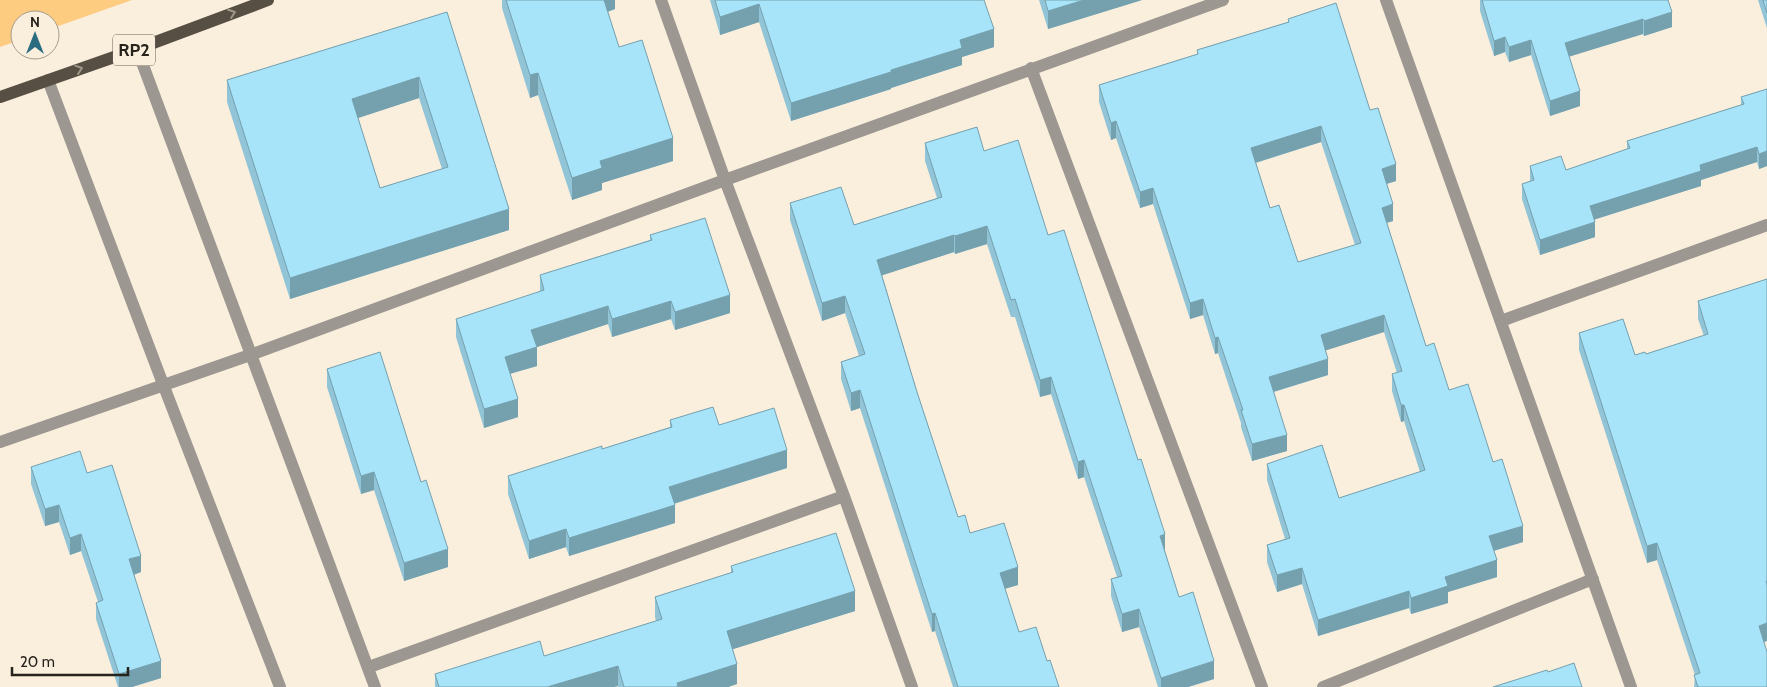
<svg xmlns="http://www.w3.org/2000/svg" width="1767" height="687" viewBox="0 0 1767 687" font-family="Cabin,sans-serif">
  <rect width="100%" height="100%" fill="#faeedd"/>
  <!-- green -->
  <path fill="#fdcc80" d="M0,0H132L50,29V20H20V40L0,47Z"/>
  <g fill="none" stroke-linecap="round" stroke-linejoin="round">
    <!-- minor -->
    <path stroke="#9c9790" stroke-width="12" d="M661,0L725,180L844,496L912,687
      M1386,0L1631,687
      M137,49L375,687
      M1031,68L1262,687
      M48,80L163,384L280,687
      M1501,321L1767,225
      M0,442L250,355L725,180L1223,0
      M369,667L844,496
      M1323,687L1593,579"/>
    <!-- major -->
    <path stroke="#574f43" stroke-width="12" d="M0,97L137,49L268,0"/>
  </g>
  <!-- wall -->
  <path fill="#90c4d6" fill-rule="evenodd" d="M502,0H615V9L608,12L619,47L673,161L602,183V190L572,200L538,95L530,98L502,8Z
    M710,0H984L994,47L962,57V65L891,88V89L791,121L759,22L720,35Z
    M1039,0H1142L1048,29Z
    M1480,0H1668L1672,27L1644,36L1643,34L1569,56L1580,106L1550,116L1531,55L1509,62L1505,52L1494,56L1480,11Z
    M1758,0H1767V28Z
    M447,12L509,230L290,299L227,102V80ZM419,98L442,169L380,188L358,118Z
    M1288,19L1370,110L1396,181L1387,184L1393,221L1387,223L1426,346L1449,390L1493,462L1523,542L1494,551L1497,577L1448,592V603L1411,614L1409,608L1318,636L1302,584L1277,592L1267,562V545L1285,539L1267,480V464L1339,498L1420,472L1404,421L1401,422L1392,391V374L1397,373L1384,332L1325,350L1328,375L1274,392L1287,451L1252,461L1241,427V423L1218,353L1215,354L1203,315L1190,319L1153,204L1140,208L1116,138L1111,140L1099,102V85L1197,54V50L1288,22ZM1321,142L1355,245L1298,262L1270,208L1256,163Z
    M1767,89V166L1759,169L1757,162L1701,180V186L1594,219L1595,237L1540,255L1522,199V184L1530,181V166L1566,170L1627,149V141L1741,105V97Z
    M925,143L984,151L1048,235L1165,552L1179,597L1214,679L1188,687H1158L1139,627L1122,632L1111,596V579L1117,577L1084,477L1078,479L1051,394L1040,397L1015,317H1011L987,244L955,254L954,252L882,275L917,392L958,517L970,533L1018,585L1005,589L1019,632L1047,661L1059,687H953L935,631L932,632L860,408L851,411L841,379V362L859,356L845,313L822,321L790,220V203L854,225L937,198L925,161Z
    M650,235L730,313L675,330L671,319L612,337L608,324L537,347V366L510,374L518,417L484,428L456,337V319L540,292V275L650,240Z
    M1767,279V641L1764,642L1767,687H1694L1695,675L1657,560L1647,563L1579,350V333L1635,355L1646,354L1704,336L1698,319V301Z
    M327,369L421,482L448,567L404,581L374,490L361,494L327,387Z
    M670,420L719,425L787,468L674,504L675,523L569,556L566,547L529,559L508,494V476L602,449L670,427Z
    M31,467L87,473L141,572L134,575L161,678L132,687H118L96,619V603L98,602L81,551L70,555L59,522L45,526L31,484Z
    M731,566L855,611L733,649L737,684L728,687H618V686L614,687H435V674L544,656L656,621L655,617V597L731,573Z"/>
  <!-- shaded-wall -->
  <path fill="#75a0ae" d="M601,0H615V9L601,14Z
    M1084,0H1142L1048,29V11Z
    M759,4V22L720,35V17Z
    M1672,12V27L1644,36V21Z
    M1643,19V34L1565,58V43Z
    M994,29V47L962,57V65L891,88V89L791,121V103L891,70L960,40Z
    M1505,37V52L1494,56V41Z
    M1531,40V55L1509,62V47Z
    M538,73V95L530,98V75Z
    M419,77V98L352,120V99Z
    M1580,91V106L1550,116V101Z
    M1116,121V138L1111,140V123Z
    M1321,126V142L1251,164V148Z
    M673,138V161L602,183V190L572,200V178L600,161Z
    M1757,147V162L1701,180V186L1590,221V206L1700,165Z
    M1767,151V166L1759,169V154Z
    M1396,164V181L1382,185V169Z
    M1153,188V204L1140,208V192Z
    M1393,204V221L1382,224V208Z
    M509,209V230L290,299V278Z
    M1595,222V237L1540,255V240Z
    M987,226V244L955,254V236Z
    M954,235V252L877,277V260Z
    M730,295V313L675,330V312Z
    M845,296V313L822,321V303Z
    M1203,299V315L1190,319V303Z
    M671,301V319L612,337V319Z
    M608,306V324L531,349V330Z
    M1384,315V332L1321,352V335Z
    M1218,337V353L1215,354V338Z
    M537,347V366L505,375V357Z
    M1328,359V375L1269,393V377Z
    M1051,377V394L1040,397V380Z
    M860,390V408L851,411V393Z
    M518,399V417L484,428V409Z
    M1401,405H1404V421L1401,422Z
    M1287,435V451L1252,461V444Z
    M787,450V468L669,505V487Z
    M1084,460V477L1078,479V462Z
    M374,472V490L361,494V476Z
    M59,505V522L45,526V509Z
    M675,505V523L569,556V538Z
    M1523,526V542L1489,552V536Z
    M566,529V547L529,559V541Z
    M81,534V551L70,555V538Z
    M1165,534V552L1160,536Z
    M1657,543V560L1647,563V546Z
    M448,549V567L404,581V563Z
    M141,556V572L129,576V559Z
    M1497,560V577L1448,592V603L1411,614V598L1445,577Z
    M1018,567V585L1000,590V573Z
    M1302,568V584L1277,592V575Z
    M855,591V611L727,651V631Z
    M1409,591V608L1318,636V620Z
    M1139,609V627L1122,632V614Z
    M935,613V631L932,632V614Z
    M1767,623V641L1759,643V626Z
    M161,661V678L132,687H119V674Z
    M1214,661V679L1188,687H1161V678Z
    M737,664V684L728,687H676L677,683Z
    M618,666V686L614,687H547Z"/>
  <!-- building -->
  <path fill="#a7e4f9" stroke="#75a0ae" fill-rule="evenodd" d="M506,0H604L619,47L642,40L673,138L600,161L602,168L572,178L538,73L530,75Z
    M715,0H984L994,29L960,40L962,48L891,70V72L791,103L759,4L720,17Z
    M1045,0H1084L1048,11Z
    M1482,0H1668L1672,12L1644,21L1643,19L1565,43L1580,91L1550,101L1531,40L1509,47L1505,37L1494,41Z
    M1763,0H1767V13Z
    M1336,3L1370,110L1378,108L1396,164L1382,169L1393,204L1382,208L1426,346L1434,343L1449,390L1468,384L1493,462L1502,459L1523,526L1489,536L1497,560L1445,577L1448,586L1411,598L1409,591L1318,620L1302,568L1277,575L1267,545L1290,538L1267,464L1322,445L1339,498L1425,470L1404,405H1401L1392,374L1402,371L1384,315L1321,335L1328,359L1269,377L1287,435L1252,444L1241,410H1243L1218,337L1215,338L1203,299L1190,303L1153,188L1140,192L1116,121L1111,123L1099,85L1198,54L1197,50L1289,22L1288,19ZM1321,126L1361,243L1298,262L1279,205L1270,208L1251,148Z
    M447,12L509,209L290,278L227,80ZM419,77L448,167L380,188L352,99Z
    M1767,89V151L1759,154L1757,147L1700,165L1701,171L1590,206L1595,222L1540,240L1522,184L1534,180L1530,166L1561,156L1566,170L1630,148L1627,141L1744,104L1741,97Z
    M977,127L984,151L1018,140L1048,235L1064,230L1138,460L1141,459L1165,534L1160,536L1179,597L1193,592L1214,661L1161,678L1139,609L1122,614L1111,579L1122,576L1084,460L1078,462L1051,377L1040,380L1015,299L1011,300L987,226L955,236L954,235L877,260L917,392L958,517L965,515L970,533L1004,523L1018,567L1000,573L1019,632L1036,627L1047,661L1050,660L1059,687H958L935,613L932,614L860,390L851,393L841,362L865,354L845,296L822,303L790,203L841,187L854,225L942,197L925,143Z
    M705,218L730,295L675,312L671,301L612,319L608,306L531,330L537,347L505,357L518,399L484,409L456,319L544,290L540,275L652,240L650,235Z
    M1767,279V581H1766L1767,585V623L1759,626L1767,652V687H1698L1694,675L1700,673L1657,543L1647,546L1579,333L1623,319L1635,355L1645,352L1646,354L1708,334L1698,301Z
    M380,352L421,482L426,480L448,549L404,563L374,472L361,476L327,369Z
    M713,407L719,425L774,408L787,450L669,487L675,505L569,538L566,529L529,541L508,476L602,446V449L672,427L670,420Z
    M80,451L87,473L112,465L141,556L129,559L161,661L119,674L96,603L103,600L81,534L70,538L59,505L45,509L31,467Z
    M836,533L855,591L727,631L737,664L677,683L678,686L676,687H624L618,666L547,687H439L435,674L540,641L544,656L662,619L655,597L733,572L731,566Z
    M1574,663L1582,687H1493L1547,670L1548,672Z"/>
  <!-- one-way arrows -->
  <defs><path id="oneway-chevron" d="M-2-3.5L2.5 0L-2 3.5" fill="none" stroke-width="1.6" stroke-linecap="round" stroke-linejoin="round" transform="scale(1.25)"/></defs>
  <g stroke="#a09788">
    <use href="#oneway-chevron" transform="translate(232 13) rotate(-20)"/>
    <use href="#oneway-chevron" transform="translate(79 69) rotate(-19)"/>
  </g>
  <g text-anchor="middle" stroke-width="4.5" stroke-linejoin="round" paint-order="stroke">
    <!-- shield labels -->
    <rect fill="#faeedd" stroke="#665f56" stroke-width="1" x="113" y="34.5" width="42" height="31" rx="4"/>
    <g font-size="18" font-weight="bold" fill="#26221c">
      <text x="134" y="56">RP2</text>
    </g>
  </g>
  <!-- north arrow -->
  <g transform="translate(35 35)"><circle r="24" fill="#faeedd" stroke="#a59c90"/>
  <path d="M0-4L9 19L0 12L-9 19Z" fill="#2b6c80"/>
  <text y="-8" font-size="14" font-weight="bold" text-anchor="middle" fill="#26221c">N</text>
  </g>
  <!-- scale -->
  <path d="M12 667v8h116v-8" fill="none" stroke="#26221c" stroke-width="2.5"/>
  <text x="20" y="667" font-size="15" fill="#26221c" stroke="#faeedd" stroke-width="4" paint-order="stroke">20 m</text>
</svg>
